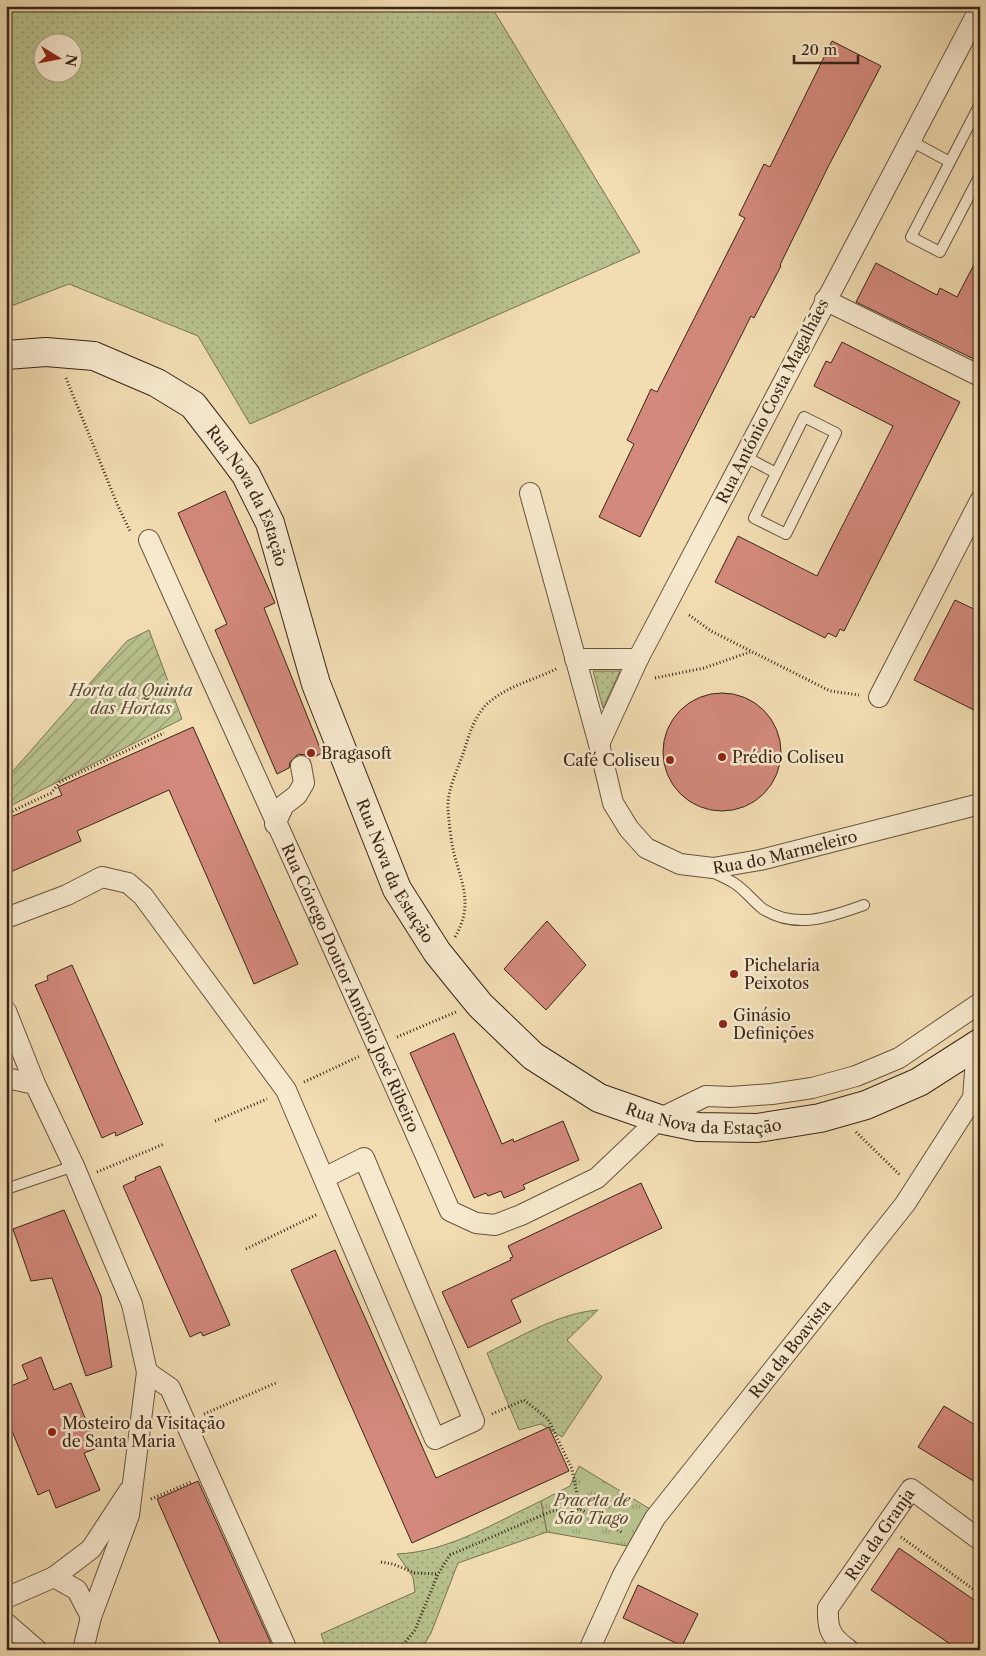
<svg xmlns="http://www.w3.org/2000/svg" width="986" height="1656" viewBox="0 0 986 1656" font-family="'Libre Caslon Text',serif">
  <defs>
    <pattern id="grass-dots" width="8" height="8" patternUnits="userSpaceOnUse" patternTransform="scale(1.25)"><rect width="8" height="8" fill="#b8c28e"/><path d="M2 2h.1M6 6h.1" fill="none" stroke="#979d73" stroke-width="1.8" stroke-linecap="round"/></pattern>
    <pattern id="park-tufts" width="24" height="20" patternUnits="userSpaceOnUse" patternTransform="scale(1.25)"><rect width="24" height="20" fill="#b8c28e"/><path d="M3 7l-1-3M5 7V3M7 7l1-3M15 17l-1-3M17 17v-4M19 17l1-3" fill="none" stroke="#979d73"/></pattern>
    <pattern id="garden-furrows" width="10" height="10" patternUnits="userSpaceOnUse" patternTransform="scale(1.25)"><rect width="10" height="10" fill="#b8c28e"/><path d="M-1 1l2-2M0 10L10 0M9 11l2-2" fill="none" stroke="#979d73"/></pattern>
  </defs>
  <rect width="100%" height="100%" fill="#f2ddb3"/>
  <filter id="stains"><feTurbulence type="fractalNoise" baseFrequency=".004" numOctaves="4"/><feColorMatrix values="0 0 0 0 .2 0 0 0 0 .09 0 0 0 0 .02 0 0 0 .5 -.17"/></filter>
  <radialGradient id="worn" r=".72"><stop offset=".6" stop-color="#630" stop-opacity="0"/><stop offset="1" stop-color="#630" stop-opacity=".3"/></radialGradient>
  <!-- grass -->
  <path fill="url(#grass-dots)" stroke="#787452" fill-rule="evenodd" d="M6,6H491L640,252L250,424L198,336L69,284L6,308ZM42,42H72V72H42Z
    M593,671H620L603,708Z
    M598,1310L567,1340L602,1377L562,1437L541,1424L519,1430L487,1353C522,1336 559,1313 598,1310Z
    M541,1501L547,1532L458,1563L431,1633L421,1650H327L321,1634L415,1592L413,1577L397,1554C448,1552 496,1522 541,1501Z"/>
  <!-- park -->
  <path fill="url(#park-tufts)" stroke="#787452" d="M579,1466L650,1509L627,1546L547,1532L541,1501L570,1486Z"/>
  <!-- garden -->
  <path fill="url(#garden-furrows)" stroke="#787452" d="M149,630L182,719L6,808V779L127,641Z"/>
  <!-- building -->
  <path fill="#d3897b" stroke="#392517" d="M832,41L881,66L829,165L780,265L781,266L754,318L751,316L640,537L599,517L634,444L627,440L651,389L657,392L745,218L739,215L764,164L770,167Z
    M980,253V362L856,302L876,263L937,295L940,288L957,297Z
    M842,342L960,402L844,631L840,629L836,637L828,633L825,638L715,582L738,536L817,576L893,426L814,386L826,361L831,363Z
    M225,491L275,603L264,608L322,753L310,759L306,755L298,754L290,762L289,768L277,774L215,630L227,624L178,513Z
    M955,600L980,612V713L914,680Z
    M663 752a59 59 0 1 1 118 0a59 59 0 1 1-118 0Z
    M193,727L298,964L254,984L169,790L77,831L81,841L6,874V819L62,795L58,787Z
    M547,921L586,965L546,1010L504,969Z
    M72,965L143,1124L116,1136L115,1132L102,1138L35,985L48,980L47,976Z
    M454,1033L502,1144L513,1139L514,1142L563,1121L579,1160L523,1185L525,1189L504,1198L501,1191L488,1196L486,1193L474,1198L410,1053Z
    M160,1166L230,1325L203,1336L201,1332L190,1337L123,1186L136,1180L135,1177Z
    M641,1183L662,1228L511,1300L521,1322L468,1348L442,1292L511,1260L510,1258L513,1257L508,1246Z
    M64,1210L101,1296L112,1367L86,1376L52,1278L31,1281L13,1229Z
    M335,1250L436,1478L549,1427L569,1471L412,1543L291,1270Z
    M41,1357L54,1390L71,1383L97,1448L84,1453L100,1490L56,1508L49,1490L38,1495L6,1416V1388L28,1379L22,1365Z
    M944,1406L980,1428V1485L918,1447Z
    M198,1481L274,1650H223L157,1499Z
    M899,1548L980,1604V1650H959L871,1590Z
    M638,1585L698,1614L682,1646L623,1618Z"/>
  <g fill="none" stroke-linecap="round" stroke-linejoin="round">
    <!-- lane casing -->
    <g stroke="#67533e" stroke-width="12">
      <path id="lane" d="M980,104L911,237L940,252L980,175
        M909,140L950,162
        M804,417L836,433L786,534L754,518Z
        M744,456L776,473
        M710,871C718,875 726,878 734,883C745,890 753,901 763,909C797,930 830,917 864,905
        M6,1189L74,1166"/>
    </g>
    <!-- street casing -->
    <g stroke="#67533e" stroke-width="22">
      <g id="street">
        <path id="s1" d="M980,8L638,659L599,744L613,803L629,829L646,848L680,864L713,868L760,860L980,804"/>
        <path d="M825,300L980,376"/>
        <path d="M530,493L599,744"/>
        <path id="s2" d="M149,540C249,764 352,986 450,1211L476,1223L495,1225L521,1215L597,1178L659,1119L706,1096L731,1097L772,1094L812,1088L856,1076L899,1058L980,1003"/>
        <path d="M575,659H638"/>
        <path d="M879,697L980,501"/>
        <path d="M275,824L284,805L297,795L304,783L301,766"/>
        <path d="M6,918L67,895L102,877L128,883L143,896L286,1090L435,1439L474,1421L364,1158L324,1178"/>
        <path d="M6,1011L35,1084L74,1166L132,1304L147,1372L129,1515L91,1617L83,1650"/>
        <path d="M6,1078L35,1084"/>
        <path d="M147,1372L170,1388L287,1650"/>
        <path d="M54,1577L77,1590L91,1617"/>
        <path d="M6,1598L54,1577L91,1549L129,1491"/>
        <path d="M6,1623L37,1650"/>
        <path id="s3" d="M589,1650L623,1575L655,1518L905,1204L973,1098L977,1046"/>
        <path id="s4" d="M849,1650C831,1637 827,1630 828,1608L911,1489L980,1540"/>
      </g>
    </g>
    <!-- secondary casing -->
    <g stroke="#392517" stroke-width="30">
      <g id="secondary">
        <path id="s5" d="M6,355L46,352L94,356L157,383L193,405L217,436L246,475L270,523L316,684L397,889L437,952L462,983L480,1005L533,1056L599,1098L659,1119L698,1127L757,1128L820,1118L866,1105L919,1082L980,1043"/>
      </g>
    </g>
    <!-- path -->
    <path stroke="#392517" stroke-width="3" stroke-dasharray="1 2.5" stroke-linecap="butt" d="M66,378L118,506L130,531
      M689,615L711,631L830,691L859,695
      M655,678L704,668L750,652
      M6,814L51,793L60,782L164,733
      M455,937C473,906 463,886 454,854C451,840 449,823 448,809C447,789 458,769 464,751C470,732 476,711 493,699C513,684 537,679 558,668
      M397,1037L456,1012
      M304,1082L360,1056
      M215,1121L267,1099
      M856,1132L900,1175
      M97,1172L164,1144
      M975,1235L980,1238
      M246,1249L318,1214
      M204,1414L278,1382
      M492,1414L524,1400L548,1419L572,1469L580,1509
      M151,1499L191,1482
      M901,1537L980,1594
      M381,1562L393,1564L415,1573L438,1574
      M399,1650L415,1630L438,1574L450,1555L552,1511L580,1509L623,1533"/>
    <!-- lane -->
    <use href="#lane" stroke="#f7e9ce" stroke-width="10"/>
    <!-- street -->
    <use href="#street" stroke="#f7e9ce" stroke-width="20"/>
    <!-- secondary -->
    <use href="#secondary" stroke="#f7e9ce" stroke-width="28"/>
  </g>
  <!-- markers -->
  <g fill="#8f2418" stroke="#f7e9ce" stroke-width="2">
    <circle cx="311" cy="753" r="5"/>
    <circle cx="722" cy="757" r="5"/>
    <circle cx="670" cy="760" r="5"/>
    <circle cx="734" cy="974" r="5"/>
    <circle cx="723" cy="1024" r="5"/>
    <circle cx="52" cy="1432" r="5"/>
  </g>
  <g text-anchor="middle" stroke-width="5" stroke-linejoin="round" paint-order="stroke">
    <!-- street labels -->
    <g font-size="16" fill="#392517" stroke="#f7e9ce">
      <text transform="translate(772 401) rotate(-63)" y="6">Rua António Costa Magalhães</text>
      <text dy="6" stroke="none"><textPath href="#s5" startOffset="306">Rua Nova da Estação</textPath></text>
      <text dy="6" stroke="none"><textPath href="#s1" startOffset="1090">Rua do Marmeleiro</textPath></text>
      <text dy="6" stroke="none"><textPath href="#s5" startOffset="711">Rua Nova da Estação</textPath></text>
      <text dy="6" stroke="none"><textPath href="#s2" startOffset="491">Rua Cónego Doutor António José Ribeiro</textPath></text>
      <text dy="6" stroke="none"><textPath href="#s5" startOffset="1131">Rua Nova da Estação</textPath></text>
      <text dy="6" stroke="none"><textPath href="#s3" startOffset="364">Rua da Boavista</textPath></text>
      <text dy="6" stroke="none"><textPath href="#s4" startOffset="140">Rua da Granja</textPath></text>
    </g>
    <!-- park labels -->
    <g font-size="16" font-style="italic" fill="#594c35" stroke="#f7e9ce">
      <text x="131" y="696">Horta da Quinta<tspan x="131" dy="18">das Hortas</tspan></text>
      <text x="592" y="1506">Praceta de<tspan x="592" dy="18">São Tiago</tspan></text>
    </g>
    <!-- poi labels -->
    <g font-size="16" fill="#392517" stroke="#f7e9ce" text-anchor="start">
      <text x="321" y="759">Bragasoft</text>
      <text x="732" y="763">Prédio Coliseu</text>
      <text x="660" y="766" text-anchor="end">Café Coliseu</text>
      <text x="744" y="971">Pichelaria<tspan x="744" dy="18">Peixotos</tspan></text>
      <text x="733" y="1021">Ginásio<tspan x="733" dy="18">Definições</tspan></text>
      <text x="62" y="1429">Mosteiro da Visitação<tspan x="62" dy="18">de Santa Maria</tspan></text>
    </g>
  </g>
  <!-- margin -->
  <rect width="986" height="1656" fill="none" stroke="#f2ddb3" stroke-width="25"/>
  <rect x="8" y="8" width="971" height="1641" fill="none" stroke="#392517" stroke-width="2.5"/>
  <rect x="12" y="12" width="961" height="1631" fill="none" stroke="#392517"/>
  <!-- north arrow -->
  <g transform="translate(58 58) rotate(100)"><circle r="24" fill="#f7e9ce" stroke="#ab9b85"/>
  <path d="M0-4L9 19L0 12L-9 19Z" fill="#8f2418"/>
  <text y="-8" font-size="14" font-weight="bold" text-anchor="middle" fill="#392517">N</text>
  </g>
  <!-- scale -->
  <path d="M794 55v8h64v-8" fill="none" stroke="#392517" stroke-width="2.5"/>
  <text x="801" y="55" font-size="15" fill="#392517" stroke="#f7e9ce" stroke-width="4" paint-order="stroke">20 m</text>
  <rect width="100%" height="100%" filter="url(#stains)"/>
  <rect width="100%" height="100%" fill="url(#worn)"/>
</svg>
